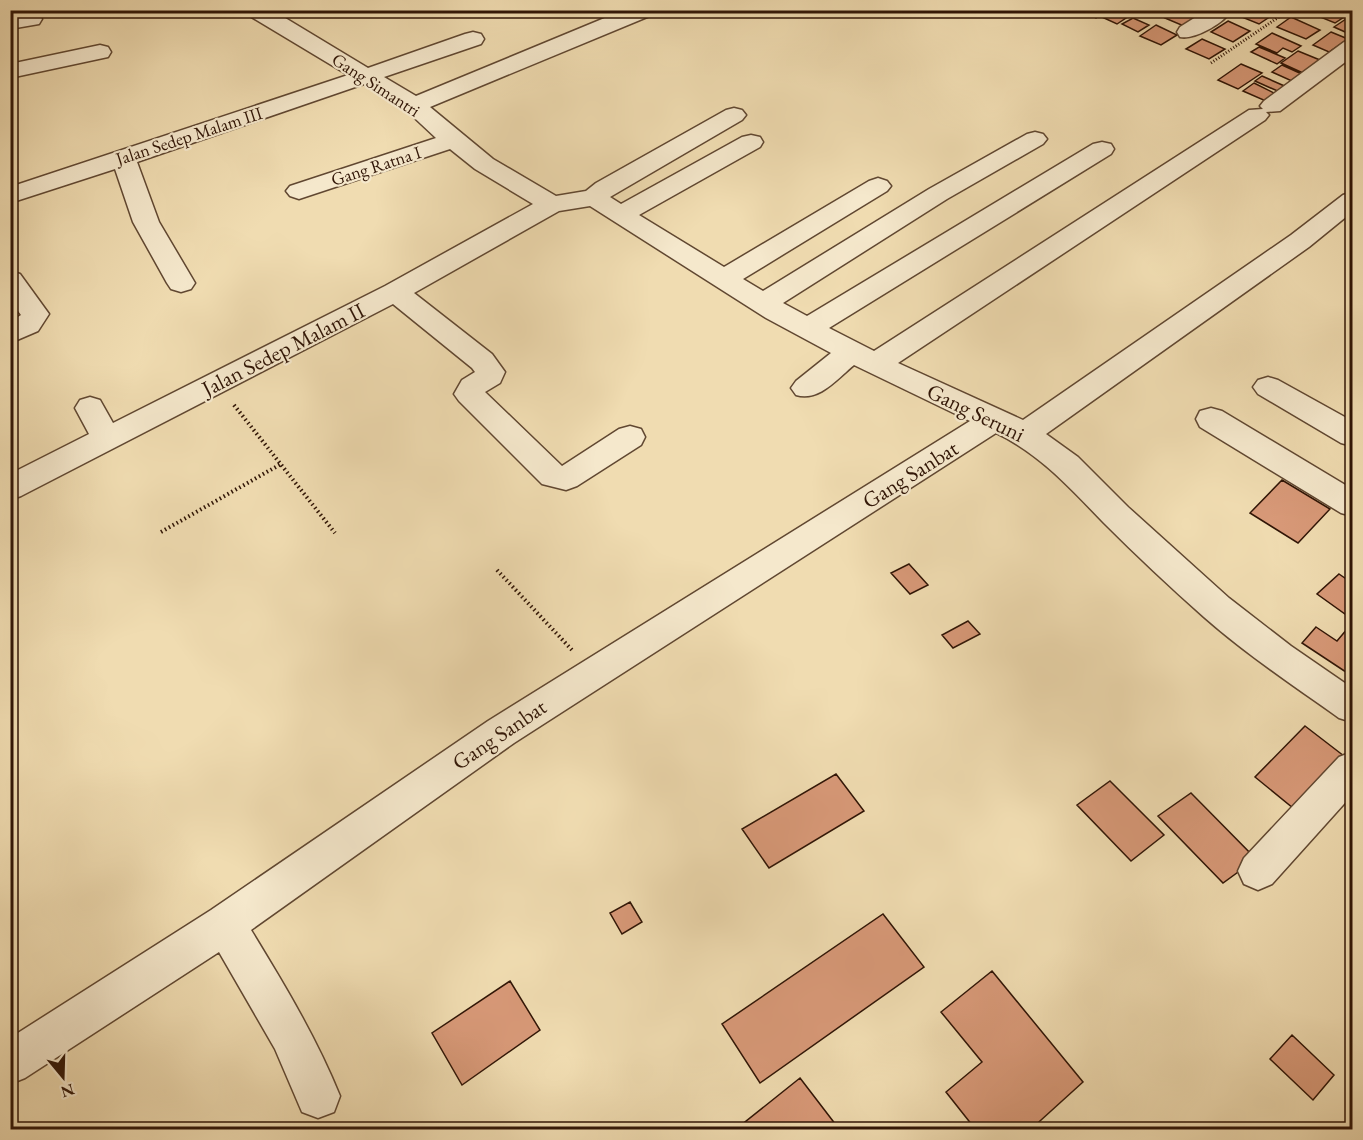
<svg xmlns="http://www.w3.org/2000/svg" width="1363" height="1140" viewBox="0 0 1363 1140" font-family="'EB Garamond',serif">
  <rect width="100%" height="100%" fill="#f0dcb1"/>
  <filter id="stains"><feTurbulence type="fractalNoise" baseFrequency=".00333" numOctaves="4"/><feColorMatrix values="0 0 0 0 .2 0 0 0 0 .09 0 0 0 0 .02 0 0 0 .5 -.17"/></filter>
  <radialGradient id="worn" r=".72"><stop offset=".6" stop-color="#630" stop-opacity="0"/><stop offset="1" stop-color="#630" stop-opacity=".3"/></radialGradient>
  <!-- building -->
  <path fill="#d89978" stroke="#301506" stroke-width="1.5" d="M1081,10H1108L1096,18Z
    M1112,10H1116L1129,16L1117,24L1102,17Z
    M1176,10H1186L1202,18L1186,27L1165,18Z
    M1243,10H1265L1274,14L1259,24L1237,15Z
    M1310,10H1336L1347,15L1335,23L1308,12Z
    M1291,17L1320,30L1306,39L1277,27Z
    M1349,17L1352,18V35L1334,27Z
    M1133,18L1149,25L1138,32L1122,24Z
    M1228,21L1250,31L1233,42L1211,32Z
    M1156,25L1177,35L1161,45L1140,36Z
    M1331,32L1348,39L1329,52L1313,45Z
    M1272,33L1301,46L1292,52L1283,48L1277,53L1256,44Z
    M1202,39L1225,49L1209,59L1186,49Z
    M1259,47L1285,58L1277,64L1251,52Z
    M1298,51L1320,60L1303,73L1281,63Z
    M1241,64L1262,73L1238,89L1218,80Z
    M1282,65L1304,75L1294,82L1272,72Z
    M1262,76L1289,88L1282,93L1255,81Z
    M1254,83L1278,95L1268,102L1243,91Z
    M1282,480L1330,509L1298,543L1250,513Z
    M909,564L928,585L910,594L891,573Z
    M1339,574L1352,583V619L1317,594Z
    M968,621L980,634L953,648L942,635Z
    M1316,627L1337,641L1348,628L1352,630V676L1302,643Z
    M1305,726L1344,756L1293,808L1255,777Z
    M836,774L864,811L769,868L742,829Z
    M1110,781L1164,835L1131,861L1077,805Z
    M1191,793L1256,859L1223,883L1158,816Z
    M630,902L642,922L622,934L610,913Z
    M883,914L924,967L760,1083L722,1024Z
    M992,971L1083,1082L1030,1130H976L946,1092L982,1062L941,1012Z
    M510,981L540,1030L462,1085L432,1033Z
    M1292,1035L1334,1075L1313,1100L1270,1059Z
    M800,1078L836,1125L831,1130H743L740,1126Z"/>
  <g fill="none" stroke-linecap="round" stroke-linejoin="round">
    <!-- minor casing -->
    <g stroke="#604731" stroke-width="3">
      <path id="minor" d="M246,10H272L368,68L465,34L473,32L481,34L484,39L481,44L384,77L416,96L624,10H654L652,15L430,107L493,159L556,196L586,191L596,183L726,110L734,108L742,110L746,115L742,120L610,197L621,204L742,137L751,135L760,137L763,142L760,147L639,215L724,267L869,181L878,178L887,181L891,186L887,191L743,279L763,291L929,189L1027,134L1035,132L1043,134L1047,139L1043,144L947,199L783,303L807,316L1093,144L1102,142L1111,144L1114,149L1111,154L829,328L874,351L1249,110L1263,109L1260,106L1264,101L1344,42L1352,40V57L1280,111L1266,112L1269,115L1265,120L898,363L1023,420L1291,235L1343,195L1352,192V212L1309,247L1046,434L1078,457L1128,507L1229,598L1291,646L1352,688V722L1339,718C1294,686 1246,654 1204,617C1170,587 1136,555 1104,523C1071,489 1040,454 996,433L514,743L251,930C284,984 316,1037 340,1096L334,1112L318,1118L302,1112L275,1049L219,952L25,1078L10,1084V1038L211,910L488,721L970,421L854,365C837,379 819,402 796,395L791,388L796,381L831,353L766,318L590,206L559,211L414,293L492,354L505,372L500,383L485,392L562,466L619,429L630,426L641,429L645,437L641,445L577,486L566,490L542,484L459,401L454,394L462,380L475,372L472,368L393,304L21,496L10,500V474L89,434L75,408L80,400L90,397L100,400L113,423L385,286L533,204L475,169L450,149L308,196L299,199L290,196L286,191L290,186L436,138L406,110L364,84L137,162L159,222L195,283L191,289L181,292L171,289L167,283L133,222L115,169L10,203V187L348,75L248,15Z
        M1207,10H1232C1224,23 1195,40 1180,37L1177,32L1180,27Z
        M31,13L39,14L42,19L39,24L10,29V16Z
        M100,45L108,47L111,52L108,57L10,78V64Z
        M10,271L20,274L49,314L38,331L10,343V322L21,315L10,300Z
        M1268,377L1278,380L1352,421V446L1341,443L1258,394L1253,387L1258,380Z
        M1211,408L1222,411L1352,489V516L1341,513L1200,427L1196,419L1200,411Z
        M1352,752V795L1272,884L1258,890L1244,884L1238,871L1244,858L1339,757Z"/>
    </g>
    <!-- path-far1 -->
    <path stroke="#301506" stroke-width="3" stroke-dasharray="1 2" stroke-linecap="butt" d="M1211,63L1289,10"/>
    <!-- path -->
    <path stroke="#301506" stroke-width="4" stroke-dasharray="1.5 3" stroke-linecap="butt" d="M234,405L335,533
      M161,532L281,464
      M497,570L572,650"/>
    <!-- minor -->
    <use href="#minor" fill="#f5e8cc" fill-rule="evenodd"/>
  </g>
  <g text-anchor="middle" stroke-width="4.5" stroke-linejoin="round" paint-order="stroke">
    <!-- far-street labels -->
    <g font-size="18" fill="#301506" stroke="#f5e8cc">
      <text transform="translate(376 85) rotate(33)" y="6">Gang Simantri</text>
      <text transform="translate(189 136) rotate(-18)" y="6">Jalan Sedep Malam III</text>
      <text transform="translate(376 166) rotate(-18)" y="6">Gang Ratna I</text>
    </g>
    <!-- street labels -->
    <g font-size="22" fill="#301506" stroke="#f5e8cc">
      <text transform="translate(283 349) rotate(-27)" y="8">Jalan Sedep Malam II</text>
      <text transform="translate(976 412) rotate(26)" y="8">Gang Seruni</text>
      <text transform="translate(910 474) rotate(-32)" y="8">Gang Sanbat</text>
      <text transform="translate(499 734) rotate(-34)" y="8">Gang Sanbat</text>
    </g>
  </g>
  <!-- margin -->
  <rect width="1363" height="1140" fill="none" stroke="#f0dcb1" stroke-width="36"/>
  <rect x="12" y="12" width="1339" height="1116" fill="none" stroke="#301506" stroke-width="3"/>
  <rect x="18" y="18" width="1327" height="1104" fill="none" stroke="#301506" stroke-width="1.5"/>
  <!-- north arrow -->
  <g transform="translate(63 1077) rotate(161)" stroke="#f5e8cc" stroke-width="4.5" paint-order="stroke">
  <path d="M0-4.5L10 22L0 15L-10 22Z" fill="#301506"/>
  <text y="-9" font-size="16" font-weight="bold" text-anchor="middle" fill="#301506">N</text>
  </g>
  <rect width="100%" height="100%" filter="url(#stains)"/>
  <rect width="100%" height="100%" fill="url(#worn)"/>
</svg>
